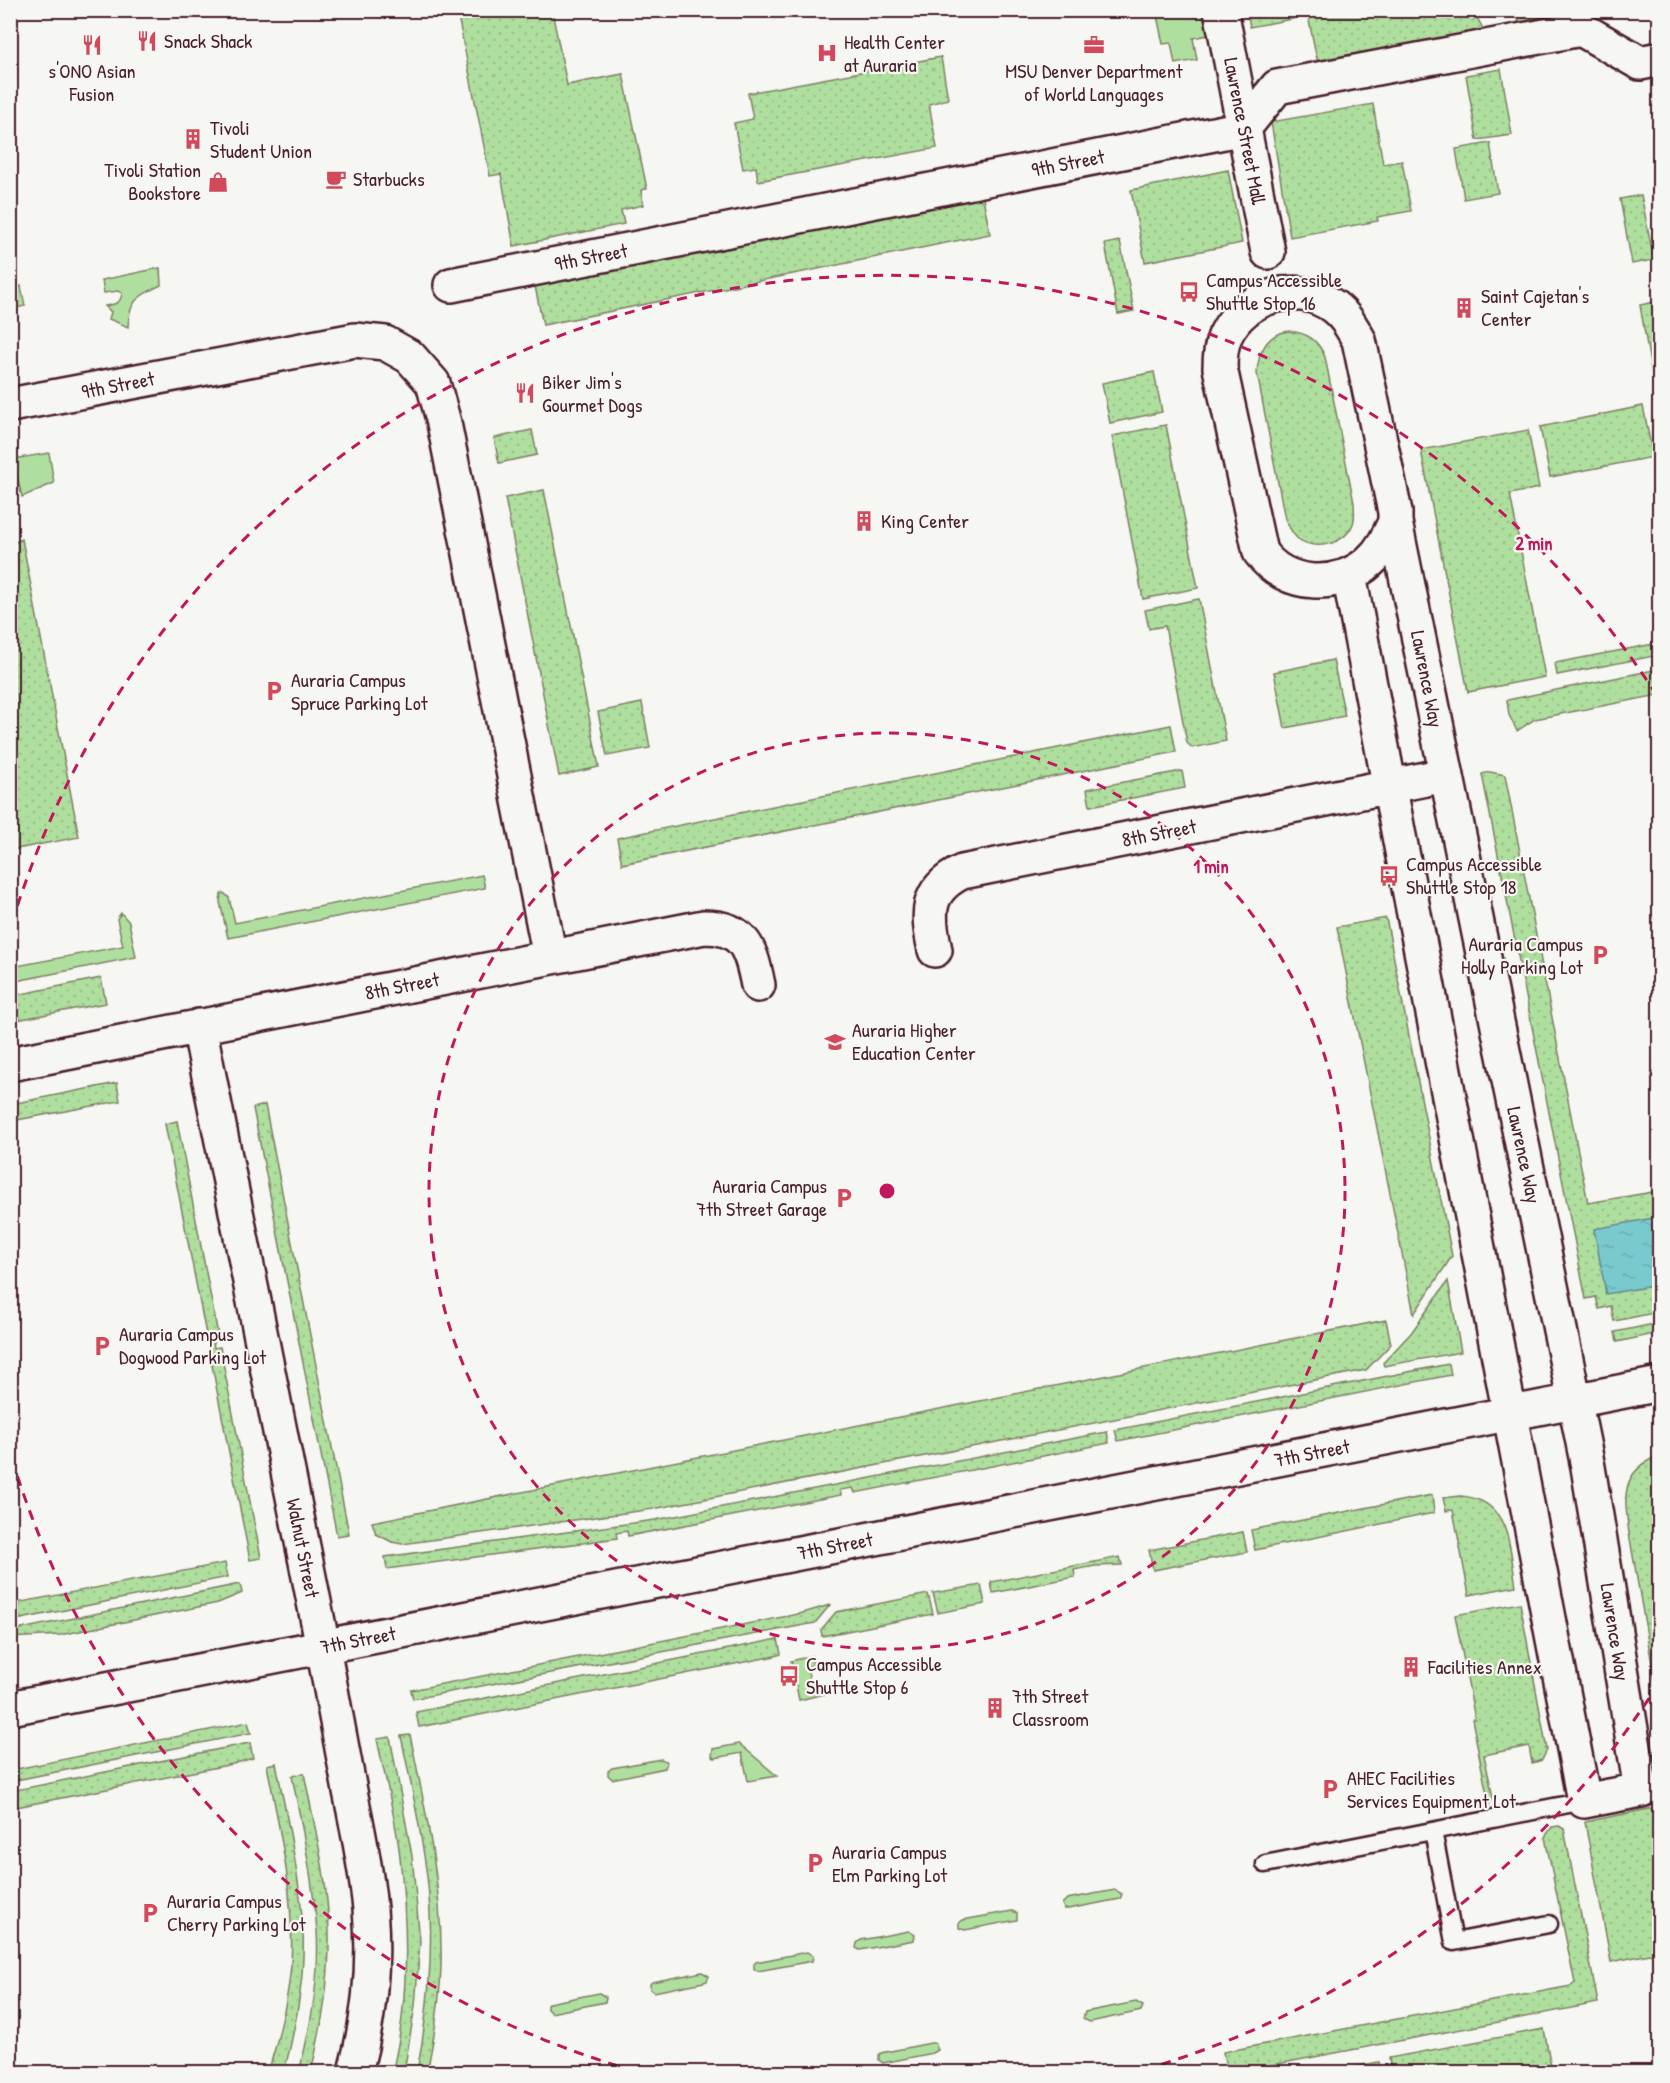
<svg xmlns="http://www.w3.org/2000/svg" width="1670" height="2083" viewBox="0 0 1670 2083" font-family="'Patrick Hand',sans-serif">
  <defs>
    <pattern id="grass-dots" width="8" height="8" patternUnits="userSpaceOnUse" patternTransform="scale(1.5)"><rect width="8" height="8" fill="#afdf9e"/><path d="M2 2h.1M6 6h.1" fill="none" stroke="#98bf88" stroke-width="1.8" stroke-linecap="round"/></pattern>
    <pattern id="water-ripples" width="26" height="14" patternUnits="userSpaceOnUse" patternTransform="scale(1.5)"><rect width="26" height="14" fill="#79cace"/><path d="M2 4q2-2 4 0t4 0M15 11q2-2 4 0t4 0" fill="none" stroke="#6aadb1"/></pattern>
  </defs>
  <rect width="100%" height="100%" fill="#f6f6f2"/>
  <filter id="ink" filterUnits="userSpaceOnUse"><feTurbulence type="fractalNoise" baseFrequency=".0167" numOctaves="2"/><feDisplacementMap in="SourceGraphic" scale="12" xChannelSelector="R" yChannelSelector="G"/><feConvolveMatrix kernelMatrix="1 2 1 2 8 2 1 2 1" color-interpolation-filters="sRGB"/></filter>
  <g filter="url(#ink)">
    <!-- grass -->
    <path fill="url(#grass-dots)" stroke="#7c7f64" stroke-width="1.5" d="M1516,10L1586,11L1519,24Z
      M457,11H552L567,85L623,74L647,189L641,190L643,205L621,210L624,224L514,246L501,174L490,176Z
      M1247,11H1292L1293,19L1250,27Z
      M1307,11H1473L1485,32L1318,64Z
      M941,57L948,99L929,104L937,148L758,181L756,167L743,169L734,123L753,119L748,93Z
      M1501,69L1512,135L1477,140L1466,75Z
      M1373,104L1383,164L1402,161L1411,211L1377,217L1378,221L1290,237L1271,122Z
      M1490,143L1498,193L1464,199L1456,149Z
      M1228,170L1242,243L1145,262L1131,190Z
      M1641,195L1654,260L1632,264L1620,199Z
      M983,198L990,234L543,325L535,286Z
      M1120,241L1134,311L1118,314L1105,244Z
      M1659,301V374L1652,375L1640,305Z
      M1289,331C1308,333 1318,340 1325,357L1354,503C1354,511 1356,519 1352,526C1343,545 1315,551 1298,539C1292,534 1289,526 1285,519L1257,373C1258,353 1267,333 1289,331Z
      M1154,372L1162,412L1110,423L1102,383Z
      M1643,406L1653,457L1550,477L1540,427Z
      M1166,425L1198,588L1143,599L1112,436Z
      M532,430L537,455L499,463L494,438Z
      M1528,430L1539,488L1510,494L1545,677L1468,692L1421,450Z
      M544,490L599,767L559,776L505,498Z
      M22,539L79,837L11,850L10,544Z
      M1199,599L1226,741L1192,748L1187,743L1165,626L1149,629L1145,610Z
      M1659,643V655L1557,675L1555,663Z
      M1333,660L1345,716L1285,728L1274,672Z
      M1659,669V695L1535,719L1517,731L1509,715L1507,700Z
      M642,703L650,748L607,756L598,712Z
      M1171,725L1176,752L622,864L617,838Z
      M1182,771L1185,788L1090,806L1087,789Z
      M1490,772L1505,775L1588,1203L1659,1191V1312L1614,1321L1611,1306L1599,1309L1596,1297L1586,1299L1482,774Z
      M1386,918L1452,1256L1414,1314L1337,927Z
      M101,978L106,1003L11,1021V996Z
      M117,1083L120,1101L11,1121V1104Z
      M265,1105L349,1534L337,1536L253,1108Z
      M177,1121L218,1335L212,1336L214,1348L220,1347L261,1558L250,1560L165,1124Z
      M1448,1281L1461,1352L1384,1366L1383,1363L1411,1333Z
      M1386,1320L1391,1344L1366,1370L653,1509L402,1544L392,1542L376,1534L372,1522Z
      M1659,1323V1333L1617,1342L1615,1332Z
      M1449,1364L1451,1375L1118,1441L1115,1430Z
      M1107,1432L1109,1443L855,1493L853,1488L840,1490L841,1495L628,1536L627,1531L616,1533L617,1538L387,1569L385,1557L655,1520Z
      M1659,1455V1704L1629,1533C1624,1495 1620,1473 1659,1455Z
      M1432,1495L1434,1513L1255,1550L1251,1530Z
      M1461,1496C1511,1500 1509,1547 1516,1586L1469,1595L1453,1510L1446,1511L1443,1498Z
      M1243,1532L1247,1552L1153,1570L1149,1550Z
      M1120,1557L1122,1565L1095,1566L1074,1570L1075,1577L993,1593L991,1582Z
      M225,1563L228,1577L11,1621V1604Z
      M240,1584L242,1593L218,1603L60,1635L11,1638V1631Z
      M981,1585L985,1604L938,1613L933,1593Z
      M928,1594L933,1614L822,1636L821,1630L836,1612Z
      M1520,1603L1547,1750L1542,1760L1532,1763L1529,1746L1484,1755L1493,1797L1489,1805L1472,1719H1475L1455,1615Z
      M830,1605L815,1623L413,1699L411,1690L803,1613Z
      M778,1639L781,1654L775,1656L419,1727L416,1712Z
      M248,1722L251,1733L11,1781V1770Z
      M410,1735C426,1811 443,1889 441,1967C440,2002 434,2038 427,2072H417C429,2008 435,1942 427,1876C421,1829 411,1783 401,1736Z
      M390,1737L412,1856L420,1941L415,2006L404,2072H392C410,2003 408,1928 400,1857C396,1818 385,1778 377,1739Z
      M250,1743L253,1758L233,1764L11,1808V1791Z
      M276,1763C287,1819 300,1875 303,1931C305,1979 296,2027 284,2072H268C279,2037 288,2002 291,1965C295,1897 280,1831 267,1765Z
      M304,1773C314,1825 328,1879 329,1932C330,1979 322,2027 311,2072H299C311,2027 320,1979 317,1931C313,1879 302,1827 292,1776Z
      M1658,1807L1660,1816L1659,1952L1611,1962L1585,1822Z
      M1559,1826L1564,1829L1598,2003L1236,2072H1227L1223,2052L1571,1986L1575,1983L1545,1837L1552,1827Z
      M1544,2029L1552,2072H1391L1389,2058Z
      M1379,2062L1381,2072H1328Z"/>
    <!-- green -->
    <path fill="#afdf9e" stroke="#7c7f64" stroke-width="1.5" d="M1156,11H1209L1213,34L1193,38L1197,60L1175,64L1171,43L1163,44Z
      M160,268L161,285C139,296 129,299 128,327L109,319L111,312L105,306C115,304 121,304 122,293L118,291L104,293L102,280Z
      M21,286L25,306L11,309V289Z
      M49,453L54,483L22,497L13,459Z
      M482,875L485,888L228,938L220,902L221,894L224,893L229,898L235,923Z
      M121,913L129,922L136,957L11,982V967L123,946L117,919Z
      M811,1656L813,1665L807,1667L811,1687L827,1684L829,1693L799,1700L791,1661Z
      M739,1744L742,1746L777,1776L748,1781L742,1753L715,1758L712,1757L713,1749Z
      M661,1759L667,1762L665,1768L612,1779L608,1775V1771L612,1768Z
      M1115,1890L1122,1894L1120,1899L1068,1909H1064L1062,1904L1067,1899Z
      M1012,1911L1017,1913V1920L965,1930L959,1928V1923L963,1920Z
      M909,1931L915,1935L914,1940L860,1950L856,1948L857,1943L861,1940Z
      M807,1952L813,1956L812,1961L758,1971L754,1969V1964L756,1962Z
      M702,1972L709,1976L707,1981L704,1982L654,1992L650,1989V1984L652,1982Z
      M599,1993L606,1997L605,2002L551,2013L547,2009V2005L549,2003Z
      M1136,2002L1143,2006L1141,2011L1090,2022L1083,2019L1085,2012Z
      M931,2043H935L938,2050L933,2053L883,2063L879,2060V2055L881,2053Z"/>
    <!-- water -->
    <path fill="url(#water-ripples)" stroke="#66868d" stroke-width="1.5" d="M1659,1217V1285L1606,1294L1594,1229Z"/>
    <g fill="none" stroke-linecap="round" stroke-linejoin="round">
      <!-- lane casing -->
      <g stroke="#4a1f2b" stroke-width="21">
        <path id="lane" d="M1433,1831L1454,1942L1549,1924
          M1265,1864L1584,1801"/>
      </g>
      <!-- street casing -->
      <g stroke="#4a1f2b" stroke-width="38">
        <path id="street" d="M1221,10L1268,252
          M451,285L1244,128L1277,87L1581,29L1640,63L1660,59
          M10,405L355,340L385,343L410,357L433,383L444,423L550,957
          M1349,575L1584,1801L1641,1790L1588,1467L1395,522V512L1359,340C1352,328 1346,316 1334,307C1298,280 1244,295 1225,336C1221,346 1220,357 1220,368L1260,552C1285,588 1339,590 1370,561C1382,550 1388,537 1395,522
          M935,950C927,914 925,890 962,872L1446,775
          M199,1026L323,1647
          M10,1064L704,927C746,927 751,951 758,985"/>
      </g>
      <!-- secondary casing -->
      <g stroke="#4a1f2b" stroke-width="38">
        <path id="secondary" d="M323,1647C332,1695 341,1743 350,1791C358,1830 366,1869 370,1909C375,1963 369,2020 355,2072
          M10,1708L1660,1384"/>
      </g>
      <!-- lane -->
      <use href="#lane" stroke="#f6f6f2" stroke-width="16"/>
      <!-- street -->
      <use href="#street" stroke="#f6f6f2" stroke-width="33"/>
      <!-- secondary -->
      <use href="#secondary" stroke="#f6f6f2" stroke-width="33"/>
    </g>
  </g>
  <!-- distance rings -->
  <g fill="none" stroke="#c2185b" stroke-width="3" stroke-dasharray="10 8">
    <circle cx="887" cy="1191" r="458"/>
    <path d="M1659 1683A915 915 0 0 1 1139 2071M635 2071A915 915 0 0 1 12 1459M12 923A915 915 0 0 1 1659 699"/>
  </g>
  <!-- icons -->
  <defs>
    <g id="restaurant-bare" transform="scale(1.62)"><path d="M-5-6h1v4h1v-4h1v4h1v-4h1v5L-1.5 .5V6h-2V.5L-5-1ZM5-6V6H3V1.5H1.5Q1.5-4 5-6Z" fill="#d1495b" stroke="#f6f6f2" stroke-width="2.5" paint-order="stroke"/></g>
    <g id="office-bare" transform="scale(1.62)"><path d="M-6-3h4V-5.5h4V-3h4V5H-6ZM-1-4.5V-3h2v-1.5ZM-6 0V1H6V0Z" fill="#d1495b" stroke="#f6f6f2" stroke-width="2.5" paint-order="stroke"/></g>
    <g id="hospital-bare" transform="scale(1.62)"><path d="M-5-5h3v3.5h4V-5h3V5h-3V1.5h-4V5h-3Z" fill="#d1495b" stroke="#f6f6f2" stroke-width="2.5" paint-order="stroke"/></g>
    <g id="building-bare" transform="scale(1.62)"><path d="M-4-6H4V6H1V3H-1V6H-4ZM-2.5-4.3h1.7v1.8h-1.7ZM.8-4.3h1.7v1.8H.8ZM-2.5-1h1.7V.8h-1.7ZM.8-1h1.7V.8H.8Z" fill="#d1495b" stroke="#f6f6f2" stroke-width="2.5" paint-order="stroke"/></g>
    <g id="cafe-bare" transform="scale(1.62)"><path d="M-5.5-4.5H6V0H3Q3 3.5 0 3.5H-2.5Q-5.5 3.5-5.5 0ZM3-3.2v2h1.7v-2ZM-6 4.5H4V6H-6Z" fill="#d1495b" stroke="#f6f6f2" stroke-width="2.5" paint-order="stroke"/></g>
    <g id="shop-bare" transform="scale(1.62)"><path d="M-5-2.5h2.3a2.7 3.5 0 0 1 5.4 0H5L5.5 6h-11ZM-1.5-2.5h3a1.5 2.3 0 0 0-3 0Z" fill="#d1495b" stroke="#f6f6f2" stroke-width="2.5" paint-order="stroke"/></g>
    <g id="bus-bare" transform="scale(1.62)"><path d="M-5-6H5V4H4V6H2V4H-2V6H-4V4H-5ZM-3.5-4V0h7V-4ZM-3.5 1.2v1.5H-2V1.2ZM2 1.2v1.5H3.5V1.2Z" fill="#d1495b" stroke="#f6f6f2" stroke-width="2.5" paint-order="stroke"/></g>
    <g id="parking-bare" transform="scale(1.62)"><path d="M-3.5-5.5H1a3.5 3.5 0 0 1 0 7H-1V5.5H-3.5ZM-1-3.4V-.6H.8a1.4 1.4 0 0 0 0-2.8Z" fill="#d1495b" stroke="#f6f6f2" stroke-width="2.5" paint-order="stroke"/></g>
    <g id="university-bare" transform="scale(1.62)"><path d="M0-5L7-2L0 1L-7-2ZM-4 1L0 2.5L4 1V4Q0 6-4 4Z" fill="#d1495b" stroke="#f6f6f2" stroke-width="2.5" paint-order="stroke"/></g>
  </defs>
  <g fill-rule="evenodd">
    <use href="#restaurant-bare" x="147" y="41"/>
    <use href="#restaurant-bare" x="92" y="45"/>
    <use href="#office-bare" x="1094" y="45"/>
    <use href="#hospital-bare" x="827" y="53"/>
    <use href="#building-bare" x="193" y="139"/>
    <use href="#cafe-bare" x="336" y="179"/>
    <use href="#shop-bare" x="218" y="182"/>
    <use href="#bus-bare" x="1189" y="292"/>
    <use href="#building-bare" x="1464" y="308"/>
    <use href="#restaurant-bare" x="525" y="393"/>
    <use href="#building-bare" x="864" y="521"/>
    <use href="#parking-bare" x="274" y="691"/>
    <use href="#bus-bare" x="1389" y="876"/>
    <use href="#parking-bare" x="1600" y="955"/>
    <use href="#university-bare" x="835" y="1042"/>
    <use href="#parking-bare" x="844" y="1198"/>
    <use href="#parking-bare" x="102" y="1346"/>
    <use href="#building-bare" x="1411" y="1667"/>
    <use href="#bus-bare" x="789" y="1676"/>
    <use href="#building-bare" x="995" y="1708"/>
    <use href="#parking-bare" x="1330" y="1789"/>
    <use href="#parking-bare" x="815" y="1863"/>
    <use href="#parking-bare" x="150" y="1913"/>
  </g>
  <g text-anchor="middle" stroke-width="4.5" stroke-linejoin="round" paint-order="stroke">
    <!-- poi labels -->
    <g font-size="20" fill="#4a1f2b" stroke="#f6f6f2" text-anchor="start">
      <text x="164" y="48">Snack Shack</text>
      <text x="844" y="49">Health Center<tspan x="844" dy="23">at Auraria</tspan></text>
      <text x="92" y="78" text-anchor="middle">s'ONO Asian<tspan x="92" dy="23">Fusion</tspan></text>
      <text x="1094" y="78" text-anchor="middle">MSU Denver Department<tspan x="1094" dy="23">of World Languages</tspan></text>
      <text x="210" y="135">Tivoli<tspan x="210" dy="23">Student Union</tspan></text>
      <text x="201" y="177" text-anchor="end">Tivoli Station<tspan x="201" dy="23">Bookstore</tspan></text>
      <text x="353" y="186">Starbucks</text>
      <text x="1206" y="287">Campus Accessible<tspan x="1206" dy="23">Shuttle Stop 16</tspan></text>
      <text x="1481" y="303">Saint Cajetan's<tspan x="1481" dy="23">Center</tspan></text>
      <text x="542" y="389">Biker Jim's<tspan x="542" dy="23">Gourmet Dogs</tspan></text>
      <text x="881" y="528">King Center</text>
      <text x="291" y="687">Auraria Campus<tspan x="291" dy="23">Spruce Parking Lot</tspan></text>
      <text x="1406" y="871">Campus Accessible<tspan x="1406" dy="23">Shuttle Stop 18</tspan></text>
      <text x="1583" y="951" text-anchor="end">Auraria Campus<tspan x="1583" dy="23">Holly Parking Lot</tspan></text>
      <text x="852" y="1037">Auraria Higher<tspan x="852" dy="23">Education Center</tspan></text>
      <text x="827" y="1193" text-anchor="end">Auraria Campus<tspan x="827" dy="23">7th Street Garage</tspan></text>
      <text x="119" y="1341">Auraria Campus<tspan x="119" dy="23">Dogwood Parking Lot</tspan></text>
      <text x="806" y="1671">Campus Accessible<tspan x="806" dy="23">Shuttle Stop 6</tspan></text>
      <text x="1428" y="1674">Facilities Annex</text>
      <text x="1012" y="1703">7th Street<tspan x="1012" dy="23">Classroom</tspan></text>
      <text x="1347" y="1785">AHEC Facilities<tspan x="1347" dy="23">Services Equipment Lot</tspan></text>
      <text x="832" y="1859">Auraria Campus<tspan x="832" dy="23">Elm Parking Lot</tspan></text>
      <text x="167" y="1908">Auraria Campus<tspan x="167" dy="23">Cherry Parking Lot</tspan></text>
    </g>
    <!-- street labels -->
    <g font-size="20" fill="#4a1f2b" stroke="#f6f6f2">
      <text transform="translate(1245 131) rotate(79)" y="7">Lawrence Street Mall</text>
      <text transform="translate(1068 163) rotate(-11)" y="7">9th Street</text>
      <text transform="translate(591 257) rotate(-11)" y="7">9th Street</text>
      <text transform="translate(118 385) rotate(-11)" y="7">9th Street</text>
      <text transform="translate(1427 679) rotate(79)" y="7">Lawrence Way</text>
      <text transform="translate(1159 833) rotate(-11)" y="7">8th Street</text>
      <text transform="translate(402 986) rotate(-11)" y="7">8th Street</text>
      <text transform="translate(1524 1155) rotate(78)" y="7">Lawrence Way</text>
      <text transform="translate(1312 1453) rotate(-11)" y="7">7th Street</text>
      <text transform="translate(835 1546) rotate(-11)" y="7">7th Street</text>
      <text transform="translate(303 1548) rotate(79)" y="7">Walnut Street</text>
      <text transform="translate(1615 1632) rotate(81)" y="7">Lawrence Way</text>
      <text transform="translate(358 1640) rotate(-11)" y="7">7th Street</text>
    </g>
  </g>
  <circle cx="887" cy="1191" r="9" fill="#c2185b" stroke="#f6f6f2" stroke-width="3"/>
  <g font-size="18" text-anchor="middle" font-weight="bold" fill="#c2185b" stroke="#f6f6f2" stroke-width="4.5" stroke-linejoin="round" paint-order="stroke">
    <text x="1534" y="550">2 min</text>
    <text x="1211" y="873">1 min</text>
  </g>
  <!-- margin -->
  <rect width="1670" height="2083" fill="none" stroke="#f6f6f2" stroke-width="36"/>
  <rect x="18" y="18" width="1634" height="2047" fill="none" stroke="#4a1f2b" stroke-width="2" filter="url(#ink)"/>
</svg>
